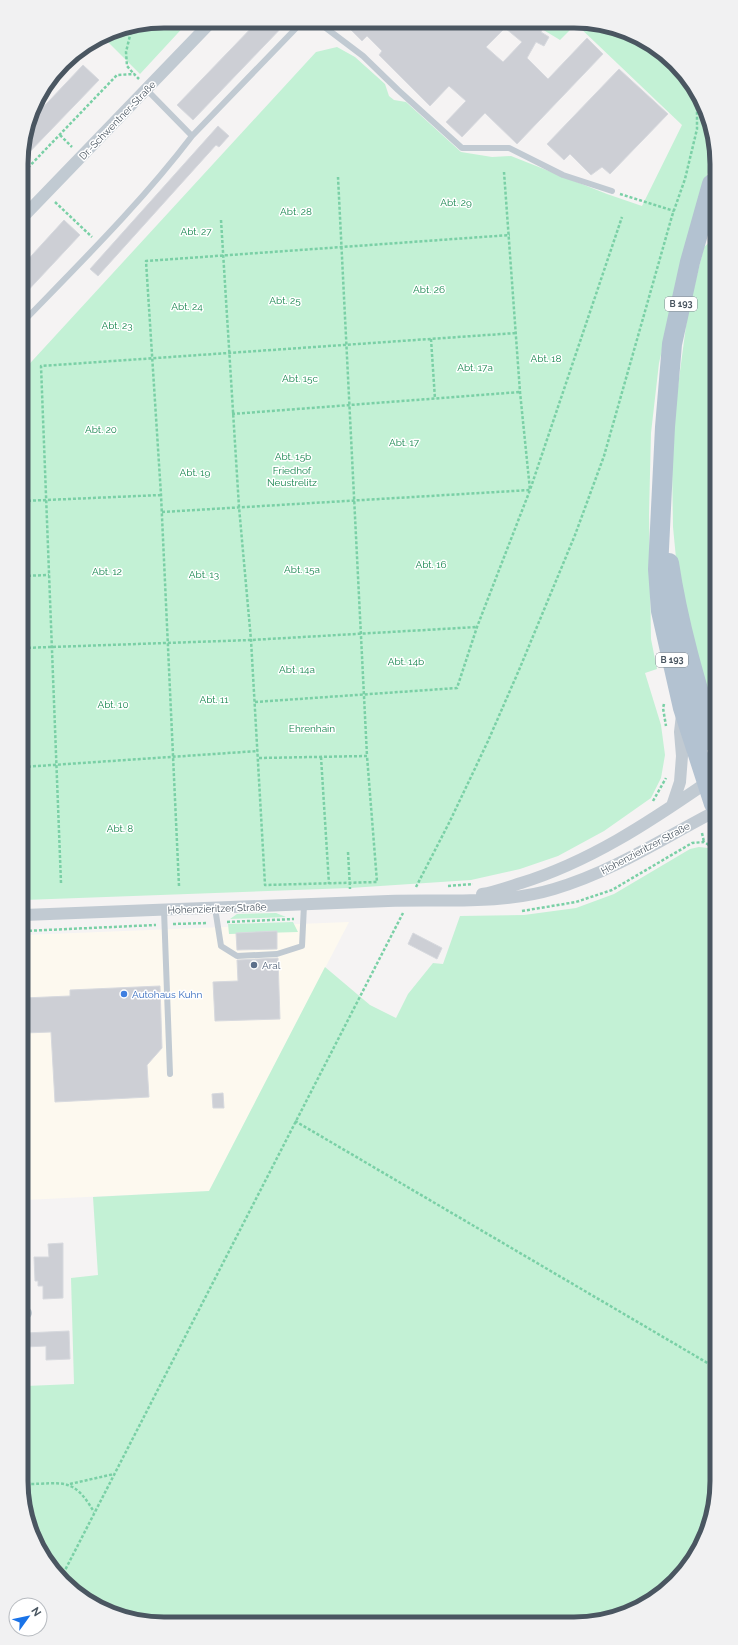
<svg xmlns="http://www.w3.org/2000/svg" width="738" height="1645" viewBox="0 0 738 1645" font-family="Raleway,sans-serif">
  <rect width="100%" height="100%" fill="#f5f3f3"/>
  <!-- commercial -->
  <path fill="#fdf9ef" d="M349,922L209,1191L25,1200L24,935Z"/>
  <!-- green -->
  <path fill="#c3f1d5" d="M164,21H189L140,74L102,36L110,32Z
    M532,23L601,24L668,57L693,85L712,127V159L685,250L659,363L651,433L649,515L651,639L657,669L645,673L661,725L665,755L661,778L651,798L604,831L558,856L520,869L471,880L350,888L24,900L22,372L316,52L337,47L355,57L385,84L389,96L394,100L406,102L461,152L492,157L511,156L607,194L642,206L682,125L576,24L560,40Z
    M712,240L714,721L678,579L673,527L672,464L675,409L688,311L704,247Z
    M699,847L708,848L715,854L717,1490L706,1535L682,1575L653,1600L611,1619L137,1621L70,1588L40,1552L26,1518V1386L74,1384L71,1278L98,1275L93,1197L209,1191L325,967L370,1005L396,1018L408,994L433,963L443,964L460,916L524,915L576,908L614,894L690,849Z
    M276,913L286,917L230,919L237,914Z
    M293,922L298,932L229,934L228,924Z"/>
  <!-- building -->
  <path fill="#cdcfd5" stroke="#d7d9de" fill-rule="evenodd" d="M257,22H287L193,120L177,105Z
    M343,22L525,23L535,29L540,23H546L541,32L549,37L544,46L536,42L527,58L548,79L587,38L603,54L517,144L485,113L462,137L446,122L466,101L449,86L430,106L379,55L382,51L367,36L362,41ZM505,28L522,42L503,62L486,47Z
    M83,65L99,80L21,161V155L31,120Z
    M619,69L668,114L610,174L602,167L591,175L570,154L564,160L547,144Z
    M218,126L229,136L219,147L216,145L98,276L90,269Z
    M64,220L80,235L22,297V266Z
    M277,931V949L237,950L236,933Z
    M413,933L442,948L437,959L408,944Z
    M278,958L280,1019L215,1021L213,982L238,981L237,960Z
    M160,986L162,1048L147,1065L149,1097L55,1102L51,1032L24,1033V998L70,996V990Z
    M223,1093L224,1108H213L212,1094Z
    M63,1243V1298L43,1299V1286H38V1281H35L34,1257H49L48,1244Z
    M69,1331L70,1359L46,1360V1346L25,1347V1333Z"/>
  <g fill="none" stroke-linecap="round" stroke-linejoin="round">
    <!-- path -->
    <path stroke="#7ad0a6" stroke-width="2.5" stroke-dasharray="3 2" stroke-linecap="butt" d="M132,27L126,52L127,66L134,74
      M60,135L72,147
      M21,175L117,75L134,74L139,79
      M620,194L674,211
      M55,202L92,237
      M221,220L239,507L251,640L265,885L377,882L367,756
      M431,339L435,399
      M232,414L520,392
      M23,501L161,495
      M162,512L530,490L520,392L504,172
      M23,576L49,575
      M23,648L251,640L477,627
      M255,702L457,688L477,627L530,490L622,217
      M664,704L663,708L666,726
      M321,757L329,884
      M259,758L367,756L338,177
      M23,767L258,751
      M653,801L666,778
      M702,833L704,842
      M348,852L350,889
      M61,883L41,366L516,333
      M179,886L161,495L146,261L510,235
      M448,886L473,884
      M416,887L450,821L488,741L519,670L575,535L604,456L672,216L685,179L697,129V95
      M522,911L576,902L612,890L692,843L704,842L714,848
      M227,922L294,919
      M173,924L208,923
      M24,931L156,925
      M295,1121L716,1368
      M26,1484C63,1484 73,1476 94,1512
      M70,1484L114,1474
      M61,1578L403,913"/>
    <!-- service -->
    <path stroke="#c1cad2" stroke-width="6" d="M318,22L363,56L398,90L462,148H509L563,175L612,191
      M147,90L192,136L302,22
      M22,323C80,263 141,203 192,136
      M215,908L221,946L237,956L277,954L302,946L304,905
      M164,910L170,1074"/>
    <!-- minor -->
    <path stroke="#c1cad2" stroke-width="12" d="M22,218L212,21
      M672,806L680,782L682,756L680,732L682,715
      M482,894C495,892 508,887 521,883C589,862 648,823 706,783
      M24,915C145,911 266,906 388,901C443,899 501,905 554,889C614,871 660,840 714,812
      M25,1313H26"/>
    <!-- primary -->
    <path stroke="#b3c2d1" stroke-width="20" d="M712,184L690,262L672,344L665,427L658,569L661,611L683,708L714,804
      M669,563C678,624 696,684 714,743"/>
  </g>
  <!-- markers -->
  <circle fill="#5c6f8a" stroke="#fff" stroke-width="1.5" cx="254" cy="965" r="4"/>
  <circle fill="#3f7fe0" stroke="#fff" stroke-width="1.5" cx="124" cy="994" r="4"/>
  <g text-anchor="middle" stroke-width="3" stroke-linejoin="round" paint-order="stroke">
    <!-- shield labels -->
    <g fill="#fff" stroke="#808990" stroke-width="1">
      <rect x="665" y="297" width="32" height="14" rx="3"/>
      <rect x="656" y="653" width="32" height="14" rx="3"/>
    </g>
    <g font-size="9" font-weight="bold" fill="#4a5661">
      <text x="681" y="307">B 193</text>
      <text x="672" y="663">B 193</text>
    </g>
    <!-- street labels -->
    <g font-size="10" fill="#4a5661" stroke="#fff">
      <text transform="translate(117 120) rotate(-46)" y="4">Dr.-Schwentner-Straße</text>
      <text transform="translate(645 848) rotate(-28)" y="4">Hohenzieritzer Straße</text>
      <text transform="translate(217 908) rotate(-2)" y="4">Hohenzieritzer Straße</text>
    </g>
    <!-- park labels -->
    <g font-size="10" fill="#17864f" stroke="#fff">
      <text x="456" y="206">Abt. 29</text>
      <text x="296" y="215">Abt. 28</text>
      <text x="196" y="235">Abt. 27</text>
      <text x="429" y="293">Abt. 26</text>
      <text x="285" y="304">Abt. 25</text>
      <text x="187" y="310">Abt. 24</text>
      <text x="117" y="329">Abt. 23</text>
      <text x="546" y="362">Abt. 18</text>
      <text x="475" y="371">Abt. 17a</text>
      <text x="300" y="382">Abt. 15c</text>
      <text x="101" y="433">Abt. 20</text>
      <text x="404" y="446">Abt. 17</text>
      <text x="293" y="460">Abt. 15b</text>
      <text x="292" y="474">Friedhof<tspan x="292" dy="12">Neustrelitz</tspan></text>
      <text x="195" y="476">Abt. 19</text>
      <text x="431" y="568">Abt. 16</text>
      <text x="302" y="573">Abt. 15a</text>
      <text x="107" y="575">Abt. 12</text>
      <text x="204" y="578">Abt. 13</text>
      <text x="406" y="665">Abt. 14b</text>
      <text x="297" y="673">Abt. 14a</text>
      <text x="214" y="703">Abt. 11</text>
      <text x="113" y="708">Abt. 10</text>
      <text x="312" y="732">Ehrenhain</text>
      <text x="120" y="832">Abt. 8</text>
    </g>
    <!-- service labels -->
    <g font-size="10" fill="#4e5e75" stroke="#fff" text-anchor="start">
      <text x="262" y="969">Aral</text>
    </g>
    <!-- shop labels -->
    <g font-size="10" fill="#366cbe" stroke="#fff" text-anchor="start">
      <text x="132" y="998">Autohaus Kuhn</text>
    </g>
  </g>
  <!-- crop -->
  <path d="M0 0H738V1645H0ZM164 28H574A136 136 0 0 1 710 164V1481A136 136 0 0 1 574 1617H164A136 136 0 0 1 28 1481V164A136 136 0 0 1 164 28Z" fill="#f1f1f2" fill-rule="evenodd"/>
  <path fill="none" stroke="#4a5661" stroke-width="5" d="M164 28H574A136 136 0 0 1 710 164V1481A136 136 0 0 1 574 1617H164A136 136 0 0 1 28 1481V164A136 136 0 0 1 164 28Z"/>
  <!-- north arrow -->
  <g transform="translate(28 1617) rotate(57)"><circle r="19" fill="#ffffff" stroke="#b7bbc0"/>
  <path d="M0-3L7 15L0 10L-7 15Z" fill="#1a73e8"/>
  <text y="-6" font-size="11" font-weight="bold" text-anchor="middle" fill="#4a5661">N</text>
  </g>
</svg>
